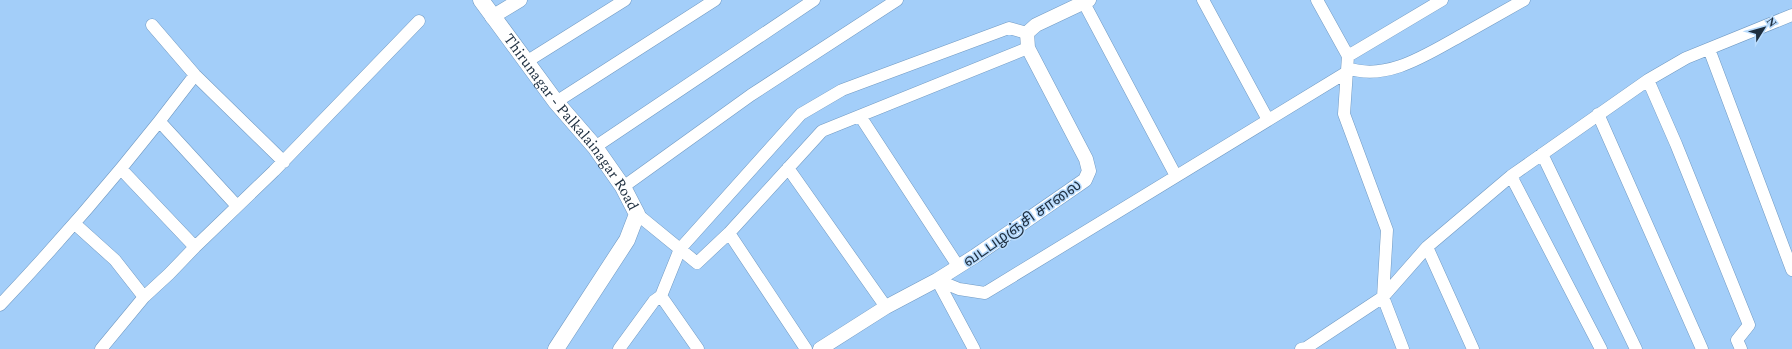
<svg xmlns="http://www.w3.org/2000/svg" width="1792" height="349" viewBox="0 0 1792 349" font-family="Spectral,'Noto Sans Tamil',serif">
  <rect width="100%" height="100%" fill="#a3cef9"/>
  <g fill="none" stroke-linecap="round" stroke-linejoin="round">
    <!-- minor casing -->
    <g stroke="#719ac3" stroke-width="13">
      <path id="minor" d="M1203,0L1268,120
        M1317,0L1348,56L1344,114L1387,230L1383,297L1403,349
        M1084,3L1176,176
        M152,25L195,75L284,162
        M1709,49L1792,270
        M1348,56L1442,0
        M526,62L625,0
        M1348,68C1387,82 1429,53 1462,35C1483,23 1503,12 1524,0
        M1648,80L1676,144L1749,325L1737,340L1741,349
        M556,102L715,0
        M1598,114L1702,349
        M860,116L958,266
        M160,122L237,206
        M595,147L814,0
        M1542,154L1636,349
        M788,168L886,307
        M122,170L195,247
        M1511,176L1601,349
        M623,187L751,95L897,0
        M637,214L697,263L729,233L822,131L1028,48
        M75,224L115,260L144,297
        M729,233L806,349
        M1427,247L1473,349
        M937,280L959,289L985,293L1347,72
        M937,280L974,349
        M661,296L698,349
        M0,305C69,232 134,156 195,75
        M101,349L144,297L169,274L195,247L274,171L419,21
        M619,349L654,301L661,296L680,249L801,114L842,90L1009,28L1027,33
        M1301,349L1306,348L1383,297L1427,247L1511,176L1648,80L1686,58L1792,15"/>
    </g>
    <!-- tertiary casing -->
    <g stroke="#719ac3" stroke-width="15">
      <path id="tertiary" d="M492,17L520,0
        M820,349L886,307L937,280L975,256L1085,180L1089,171L1086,159L1028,48L1027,33L1036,25L1089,0"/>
    </g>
    <!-- secondary casing -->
    <g stroke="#719ac3" stroke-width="17">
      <g id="secondary">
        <path id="s1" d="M481,0L556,102L595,147L623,187L637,214L627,240L556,349"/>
      </g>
    </g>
    <!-- minor -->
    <use href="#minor" stroke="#fff" stroke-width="12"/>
    <!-- tertiary -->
    <use href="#tertiary" stroke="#fff" stroke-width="14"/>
    <!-- secondary -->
    <use href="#secondary" stroke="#fff" stroke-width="16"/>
  </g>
  <g text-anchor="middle" stroke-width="3" stroke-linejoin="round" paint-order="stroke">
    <!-- street labels -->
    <g font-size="15" fill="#1d2e3f" stroke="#b8dbfd">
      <text dy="5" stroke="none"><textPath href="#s1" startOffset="152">Thirunagar - Palkalainagar Road</textPath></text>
      <text transform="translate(1022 223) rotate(-35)" y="5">வடபழஞ்சி சாலை</text>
    </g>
  </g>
  <!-- north arrow -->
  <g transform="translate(1764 28) rotate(53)" stroke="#b8dbfd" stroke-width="3" paint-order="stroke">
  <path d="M0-3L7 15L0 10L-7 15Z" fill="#1d2e3f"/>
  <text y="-6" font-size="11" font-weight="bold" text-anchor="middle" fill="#1d2e3f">N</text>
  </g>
</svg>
